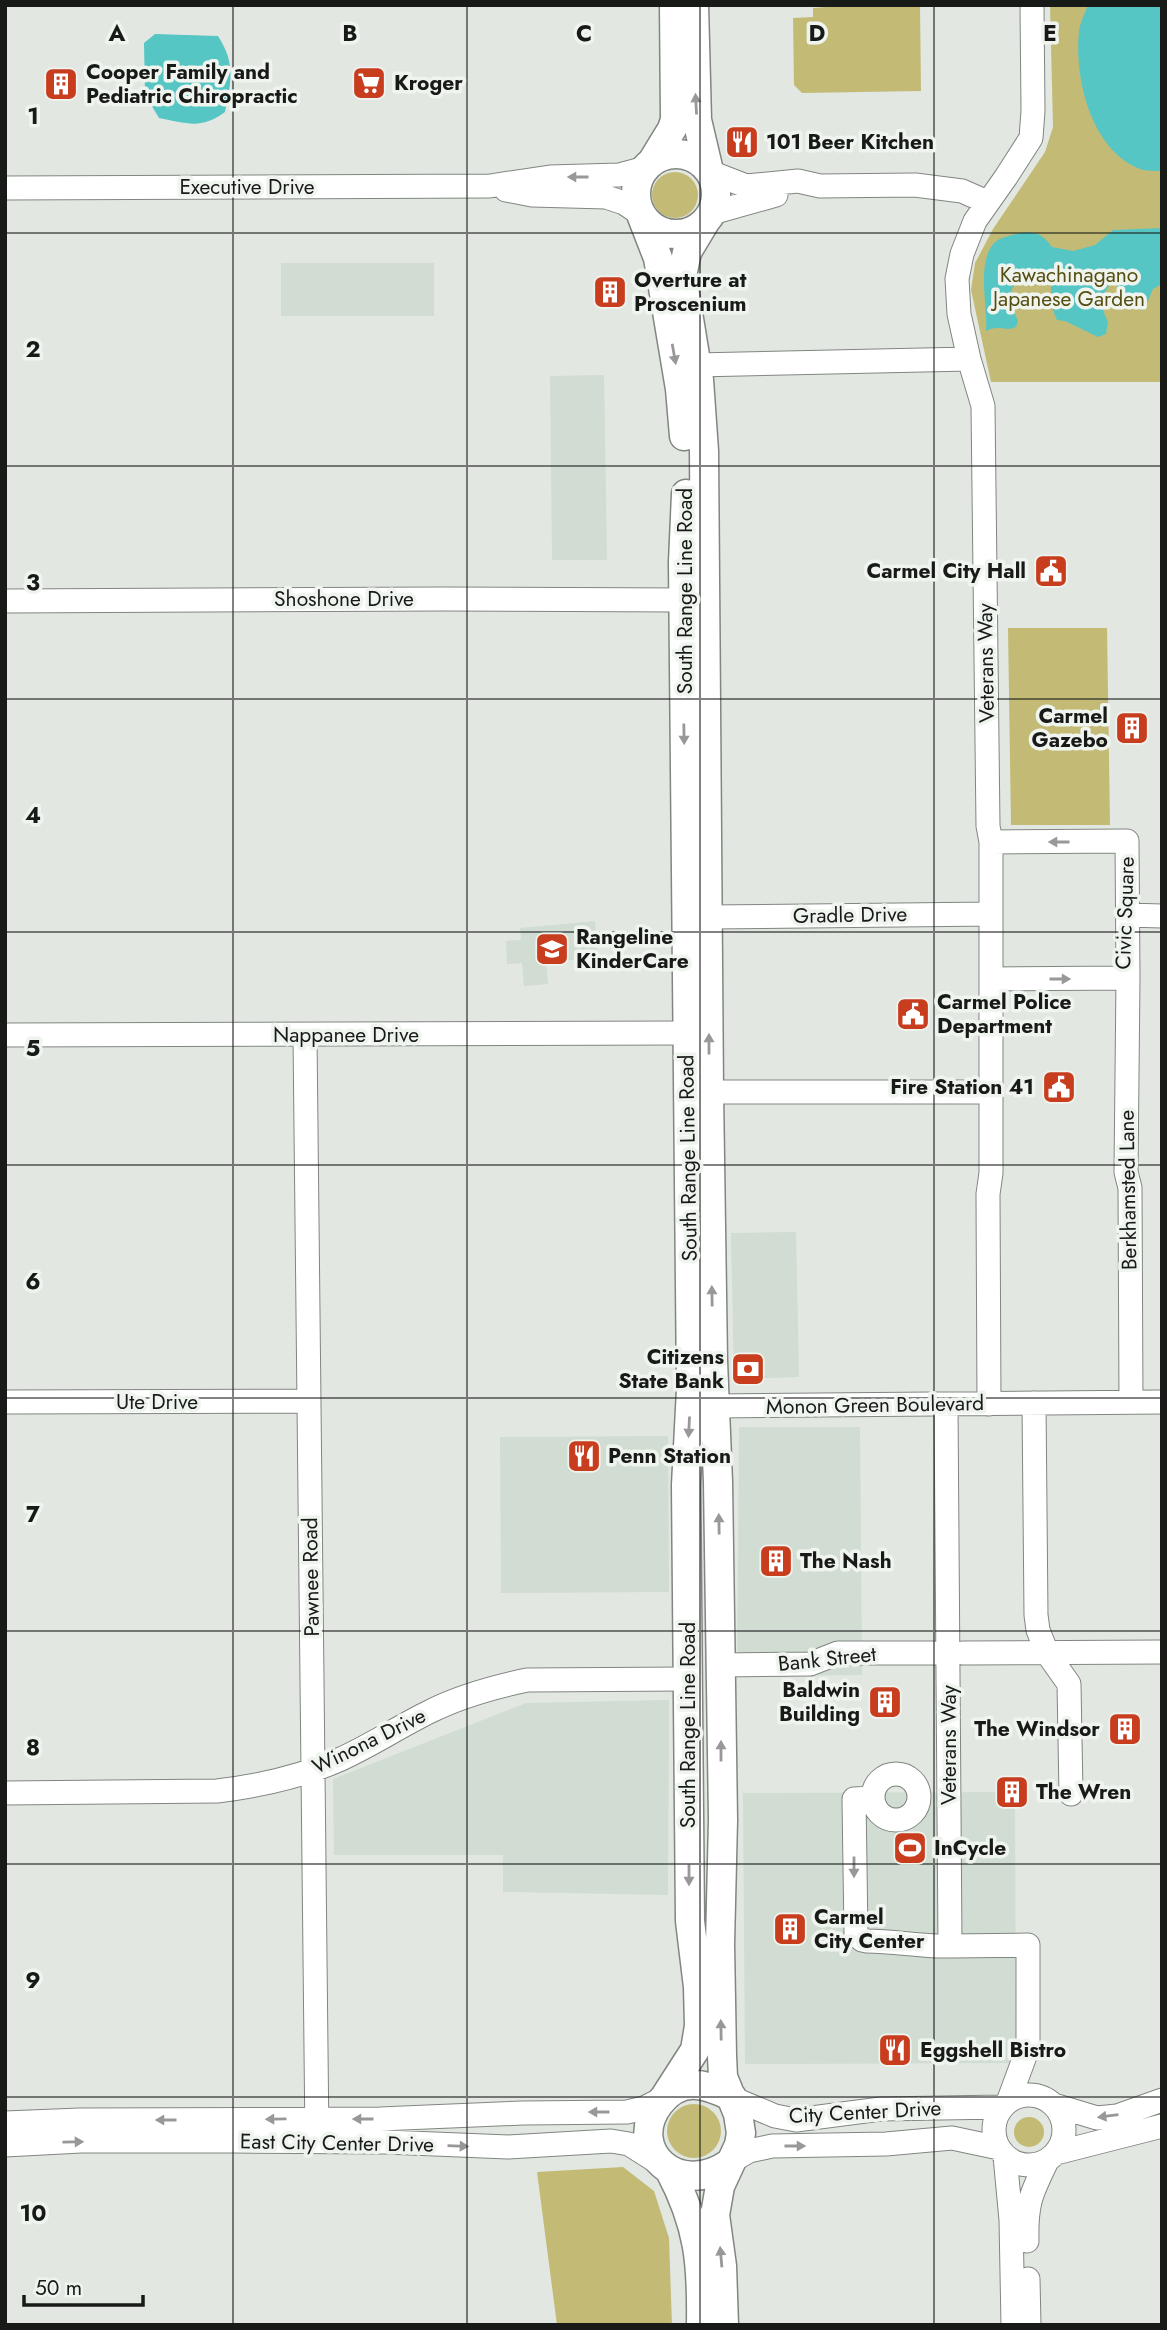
<svg xmlns="http://www.w3.org/2000/svg" width="1167" height="2330" viewBox="0 0 1167 2330" font-family="Jost,sans-serif">
  <rect width="100%" height="100%" fill="#e2e7e2"/>
  <!-- built -->
  <path fill="#d1dcd2" d="M281,263H434V316H281Z
    M604,375L607,560H552L550,376Z
    M595,921L598,958L546,962L548,984L524,986L522,963L507,964L506,941L521,940L520,928Z
    M796,1232L799,1377L734,1379L731,1233Z
    M739,1427H860L862,1675L737,1676Z
    M668,1436L669,1592L501,1593L500,1437Z
    M669,1700L668,1895L503,1892V1855H334L333,1779L526,1703Z
    M1015,1792L1016,2063L745,2064L743,1793Z"/>
  <!-- green -->
  <path fill="#c3bb75" d="M825,5H920L921,91L802,93L794,85L793,18L813,17V8L825,7Z
    M1050,5H1162V382H991L971,290L975,263L993,229L1045,152L1053,127Z
    M652 195a23 23 0 1 1 46 0a23 23 0 1 1-46 0Z
    M1008,628H1107L1110,825H1011Z
    M667 2131a27 27 0 1 1 54 0a27 27 0 1 1-54 0Z
    M1014 2132a15 15 0 1 1 30 0a15 15 0 1 1-30 0Z
    M623,2167L654,2191L669,2238L672,2325H557L537,2172Z"/>
  <!-- water -->
  <path fill="#56c6c4" d="M1088,5H1162V171C1155,171 1146,171 1140,169C1091,150 1074,78 1079,31C1080,23 1085,13 1088,5Z
    M155,34L218,36C236,64 231,81 225,112C201,130 186,123 159,118L145,95L144,43Z
    M1162,228L1160,285L1153,289L1144,310L1122,305L1116,284H1110C1101,297 1100,307 1108,322L1106,334L1098,337L1065,321L1057,320C1049,306 1054,290 1048,275C1029,265 1006,283 1011,304C1012,310 1016,315 1018,321L1016,327C1006,332 999,324 986,331C988,307 976,263 994,243C1000,237 1012,235 1020,233C1035,230 1044,235 1052,247L1073,251L1095,245L1113,230Z"/>
  <g fill="none" stroke-linecap="round" stroke-linejoin="round">
    <!-- minor casing -->
    <g stroke="#818681" stroke-width="25">
      <path id="minor" d="M710,172L746,186L798,181L820,186L915,185L962,191L987,202
        M5,188L490,186L550,177L619,175L645,168
        M506,190L532,195L606,197L624,203L639,213
        M712,213L776,195
        M696,365L969,359
        M5,601L443,599L683,600
        M991,842L1127,841L1128,978L991,979
        M1127,915L1162,916
        M708,917L991,914
        M1128,978L1126,1172L1130,1188L1131,1402
        M5,1035L686,1033
        M305,1036L317,2141
        M709,1092H991
        M5,1402L309,1401
        M1034,1403L1036,1615L1038,1630L1047,1653L1069,1684L1071,1794
        M946,1404L950,1946L1028,1945V2048L1008,2102
        M989,1404L988,1194L991,1173V842L988,826L983,406L969,359L959,314L957,279L962,254L975,221L1006,177L1031,138L1033,111L1032,5
        M715,1406L1162,1402
        M963,1653L1162,1652
        M720,1665L810,1664L838,1653H934
        M873 1797a23 23 0 1 1 46 0a23 23 0 1 1-46 0Z
        M5,1793L217,1791C259,1786 301,1777 341,1759C372,1745 400,1726 431,1711C461,1696 494,1687 527,1680L687,1679
        M872,1798L854,1799L856,1935L862,1940L867,1941C896,1941 922,1947 950,1946
        M994 2130a35 35 0 1 1 70 0a35 35 0 1 1-70 0Z
        M732,2098L775,2116L796,2120L881,2109L1002,2107
        M1054,2105L1097,2118L1117,2116L1162,2100
        M5,2123L80,2120L380,2119L523,2113L627,2112L644,2108L664,2098
        M5,2145L81,2141H234L386,2142L508,2147L611,2141L629,2144L662,2165
        M1056,2153L1162,2126
        M1005,2156L1011,2220L1013,2325
        M730,2162L749,2151L772,2146L886,2144L952,2138L999,2148
        M1027,2241C1026,2203 1031,2194 1047,2161
        M1028,2279L1029,2325"/>
    </g>
    <!-- major casing -->
    <g stroke="#818681" stroke-width="31">
      <path id="major" d="M694,5L697,120L709,171
        M636 194a40 40 0 1 1 80 0a40 40 0 1 1-80 0Z
        M653,160L672,129L675,120L674,5
        M642,217L658,258L680,389L684,436
        M705,222L687,252L682,276L699,380L704,451L709,1092L713,1361L718,1482L723,1820L720,1944L722,2056L723,2077L738,2114L741,2133L739,2145L720,2186L715,2215L722,2266L724,2325
        M666,2095L695,2050L699,2026L698,1987L690,1921L686,1485L691,1389L683,562L686,494
        M730,2163C678,2200 625,2149 659,2104C680,2076 705,2083 732,2097
        M670,2171C699,2226 702,2263 701,2325"/>
    </g>
    <!-- minor -->
    <use href="#minor" stroke="#fff" stroke-width="23"/>
    <!-- major -->
    <use href="#major" stroke="#fff" stroke-width="28"/>
  </g>
  <!-- one-way arrows -->
  <defs><path id="oneway-solid" d="M-6-.8H1V-3.2L6.5 0L1 3.2V.8H-6Z" transform="scale(1.75)"/></defs>
  <g fill="#979897">
    <use href="#oneway-solid" transform="translate(696 104) rotate(-93)"/>
    <use href="#oneway-solid" transform="translate(578 177) rotate(180)"/>
    <use href="#oneway-solid" transform="translate(674 354) rotate(80)"/>
    <use href="#oneway-solid" transform="translate(684 734) rotate(89)"/>
    <use href="#oneway-solid" transform="translate(1059 842) rotate(180)"/>
    <use href="#oneway-solid" transform="translate(1060 979)"/>
    <use href="#oneway-solid" transform="translate(709 1044) rotate(-90)"/>
    <use href="#oneway-solid" transform="translate(712 1296) rotate(-91)"/>
    <use href="#oneway-solid" transform="translate(689 1427) rotate(93)"/>
    <use href="#oneway-solid" transform="translate(719 1524) rotate(-91)"/>
    <use href="#oneway-solid" transform="translate(721 1751) rotate(-90)"/>
    <use href="#oneway-solid" transform="translate(854 1867) rotate(90)"/>
    <use href="#oneway-solid" transform="translate(689 1875) rotate(90)"/>
    <use href="#oneway-solid" transform="translate(721 2030) rotate(-91)"/>
    <use href="#oneway-solid" transform="translate(599 2112) rotate(180)"/>
    <use href="#oneway-solid" transform="translate(1108 2116) rotate(173)"/>
    <use href="#oneway-solid" transform="translate(276 2119) rotate(179)"/>
    <use href="#oneway-solid" transform="translate(363 2119) rotate(-180)"/>
    <use href="#oneway-solid" transform="translate(166 2120) rotate(180)"/>
    <use href="#oneway-solid" transform="translate(73 2142) rotate(-1)"/>
    <use href="#oneway-solid" transform="translate(458 2146) rotate(2)"/>
    <use href="#oneway-solid" transform="translate(795 2146)"/>
    <use href="#oneway-solid" transform="translate(721 2257) rotate(-95)"/>
  </g>
  <!-- grid -->
  <path fill="none" stroke="#181a18" stroke-width="2" stroke-opacity="0.55" d="M233,5V2325M467,5V2325M700,5V2325M934,5V2325M5,233H1162M5,466H1162M5,699H1162M5,932H1162M5,1165H1162M5,1398H1162M5,1631H1162M5,1864H1162M5,2097H1162"/>
  <!-- icons -->
  <defs>
    <g id="supermarket-square" transform="scale(1.75)"><rect x="-9" y="-9" width="18" height="18" rx="4" fill="#c73d1e" stroke="#eff4ef"/><path d="M-6-5.5h2.5l.6 2H6L4.5 2H-2.5L-4.4-4H-6ZM-1.5 3.2a1.3 1.3 0 1 0 .1 0ZM3 3.2a1.3 1.3 0 1 0 .1 0Z" fill="#fff"/></g>
    <g id="building-square" transform="scale(1.75)"><rect x="-9" y="-9" width="18" height="18" rx="4" fill="#c73d1e" stroke="#eff4ef"/><path d="M-4-6H4V6H1V3H-1V6H-4ZM-2.5-4.3h1.7v1.8h-1.7ZM.8-4.3h1.7v1.8H.8ZM-2.5-1h1.7V.8h-1.7ZM.8-1h1.7V.8H.8Z" fill="#fff"/></g>
    <g id="restaurant-square" transform="scale(1.75)"><rect x="-9" y="-9" width="18" height="18" rx="4" fill="#c73d1e" stroke="#eff4ef"/><path d="M-5-6h1v4h1v-4h1v4h1v-4h1v5L-1.5 .5V6h-2V.5L-5-1ZM5-6V6H3V1.5H1.5Q1.5-4 5-6Z" fill="#fff"/></g>
    <g id="civic-square" transform="scale(1.75)"><rect x="-9" y="-9" width="18" height="18" rx="4" fill="#c73d1e" stroke="#eff4ef"/><path d="M-.6-6.5H3V-4.5H.6V-3L4-1V1h2V6H-6V1h2V-1L-.6-3ZM-1.2 2.5V6h2.4V2.5Z" fill="#fff"/></g>
    <g id="school-square" transform="scale(1.75)"><rect x="-9" y="-9" width="18" height="18" rx="4" fill="#c73d1e" stroke="#eff4ef"/><path d="M0-5L7-2L0 1L-7-2ZM-4 1L0 2.5L4 1V4Q0 6-4 4Z" fill="#fff"/></g>
    <g id="bank-square" transform="scale(1.75)"><rect x="-9" y="-9" width="18" height="18" rx="4" fill="#c73d1e" stroke="#eff4ef"/><path d="M-6-4H6V4H-6ZM0-2.3a2.3 2.3 0 1 0 0 4.6a2.3 2.3 0 1 0 0-4.6Z" fill="#fff"/></g>
    <g id="stadium-square" transform="scale(1.75)"><rect x="-9" y="-9" width="18" height="18" rx="4" fill="#c73d1e" stroke="#eff4ef"/><path d="M0-5a6.5 5 0 1 0 0 10a6.5 5 0 1 0 0-10ZM-3.5-1.8h7v3.6h-7Z" fill="#fff"/></g>
  </defs>
  <g fill-rule="evenodd">
    <use href="#supermarket-square" x="369" y="83"/>
    <use href="#building-square" x="61" y="84"/>
    <use href="#restaurant-square" x="742" y="142"/>
    <use href="#building-square" x="610" y="292"/>
    <use href="#civic-square" x="1051" y="571"/>
    <use href="#building-square" x="1132" y="728"/>
    <use href="#school-square" x="552" y="949"/>
    <use href="#civic-square" x="913" y="1014"/>
    <use href="#civic-square" x="1059" y="1087"/>
    <use href="#bank-square" x="748" y="1369"/>
    <use href="#restaurant-square" x="584" y="1456"/>
    <use href="#building-square" x="776" y="1561"/>
    <use href="#building-square" x="885" y="1702"/>
    <use href="#building-square" x="1125" y="1729"/>
    <use href="#building-square" x="1012" y="1792"/>
    <use href="#stadium-square" x="910" y="1848"/>
    <use href="#building-square" x="790" y="1929"/>
    <use href="#restaurant-square" x="895" y="2050"/>
  </g>
  <g text-anchor="middle" stroke-width="7" stroke-linejoin="round" paint-order="stroke">
    <!-- poi labels -->
    <g font-size="21" font-weight="bold" fill="#181a18" stroke="#eff4ef" text-anchor="start">
      <text x="86" y="79">Cooper Family and<tspan x="86" dy="24">Pediatric Chiropractic</tspan></text>
      <text x="394" y="90">Kroger</text>
      <text x="766" y="149">101 Beer Kitchen</text>
      <text x="634" y="287">Overture at<tspan x="634" dy="24">Proscenium</tspan></text>
      <text x="1026" y="578" text-anchor="end">Carmel City Hall</text>
      <text x="1108" y="723" text-anchor="end">Carmel<tspan x="1108" dy="24">Gazebo</tspan></text>
      <text x="576" y="944">Rangeline<tspan x="576" dy="24">KinderCare</tspan></text>
      <text x="937" y="1009">Carmel Police<tspan x="937" dy="24">Department</tspan></text>
      <text x="1034" y="1094" text-anchor="end">Fire Station 41</text>
      <text x="724" y="1364" text-anchor="end">Citizens<tspan x="724" dy="24">State Bank</tspan></text>
      <text x="608" y="1463">Penn Station</text>
      <text x="800" y="1568">The Nash</text>
      <text x="860" y="1697" text-anchor="end">Baldwin<tspan x="860" dy="24">Building</tspan></text>
      <text x="1100" y="1736" text-anchor="end">The Windsor</text>
      <text x="1036" y="1799">The Wren</text>
      <text x="934" y="1855">InCycle</text>
      <text x="814" y="1924">Carmel<tspan x="814" dy="24">City Center</tspan></text>
      <text x="920" y="2057">Eggshell Bistro</text>
    </g>
    <!-- street labels -->
    <g font-size="21" fill="#181a18" stroke="#eff4ef">
      <text x="247" y="194">Executive Drive</text>
      <text transform="translate(685 591) rotate(-90)" y="7">South Range Line Road</text>
      <text x="344" y="606">Shoshone Drive</text>
      <text transform="translate(986 663) rotate(-91)" y="7">Veterans Way</text>
      <text transform="translate(1125 913) rotate(-88)" y="7">Civic Square</text>
      <text transform="translate(850 915) rotate(-1)" y="7">Gradle Drive</text>
      <text x="346" y="1042">Nappanee Drive</text>
      <text transform="translate(688 1158) rotate(-91)" y="7">South Range Line Road</text>
      <text transform="translate(1128 1190) rotate(-91)" y="7">Berkhamsted Lane</text>
      <text x="157" y="1409">Ute Drive</text>
      <text transform="translate(875 1405) rotate(-1)" y="7">Monon Green Boulevard</text>
      <text transform="translate(311 1577) rotate(-91)" y="7">Pawnee Road</text>
      <text transform="translate(827 1659) rotate(-6)" y="7">Bank Street</text>
      <text transform="translate(688 1725) rotate(-90)" y="7">South Range Line Road</text>
      <text transform="translate(369 1741) rotate(-26)" y="7">Winona Drive</text>
      <text transform="translate(949 1745) rotate(-90)" y="7">Veterans Way</text>
      <text transform="translate(865 2112) rotate(-3)" y="7">City Center Drive</text>
      <text transform="translate(337 2143) rotate(1)" y="7">East City Center Drive</text>
    </g>
    <!-- park labels -->
    <g font-size="21" fill="#564e11" stroke="#eff4ef">
      <text x="1069" y="282">Kawachinagano<tspan x="1069" dy="24">Japanese Garden</tspan></text>
    </g>
  </g>
  <g font-size="23" text-anchor="middle" font-weight="bold" fill="#181a18" stroke="#eff4ef" stroke-width="7" stroke-linejoin="round" paint-order="stroke">
    <text x="117" y="41">A</text>
    <text x="350" y="41">B</text>
    <text x="584" y="41">C</text>
    <text x="817" y="41">D</text>
    <text x="1050" y="41">E</text>
    <text x="33" y="124">1</text>
    <text x="33" y="357">2</text>
    <text x="33" y="590">3</text>
    <text x="33" y="823">4</text>
    <text x="33" y="1056">5</text>
    <text x="33" y="1289">6</text>
    <text x="33" y="1522">7</text>
    <text x="33" y="1755">8</text>
    <text x="33" y="1988">9</text>
    <text x="33" y="2221">10</text>
  </g>
  <!-- border -->
  <rect width="1167" height="2330" fill="none" stroke="#181a18" stroke-width="14"/>
  <!-- scale -->
  <path d="M24 2295v10h119v-10" fill="none" stroke="#181a18" stroke-width="3.5"/>
  <text x="35" y="2295" font-size="21" fill="#181a18" stroke="#eff4ef" stroke-width="5" paint-order="stroke">50 m</text>
</svg>
